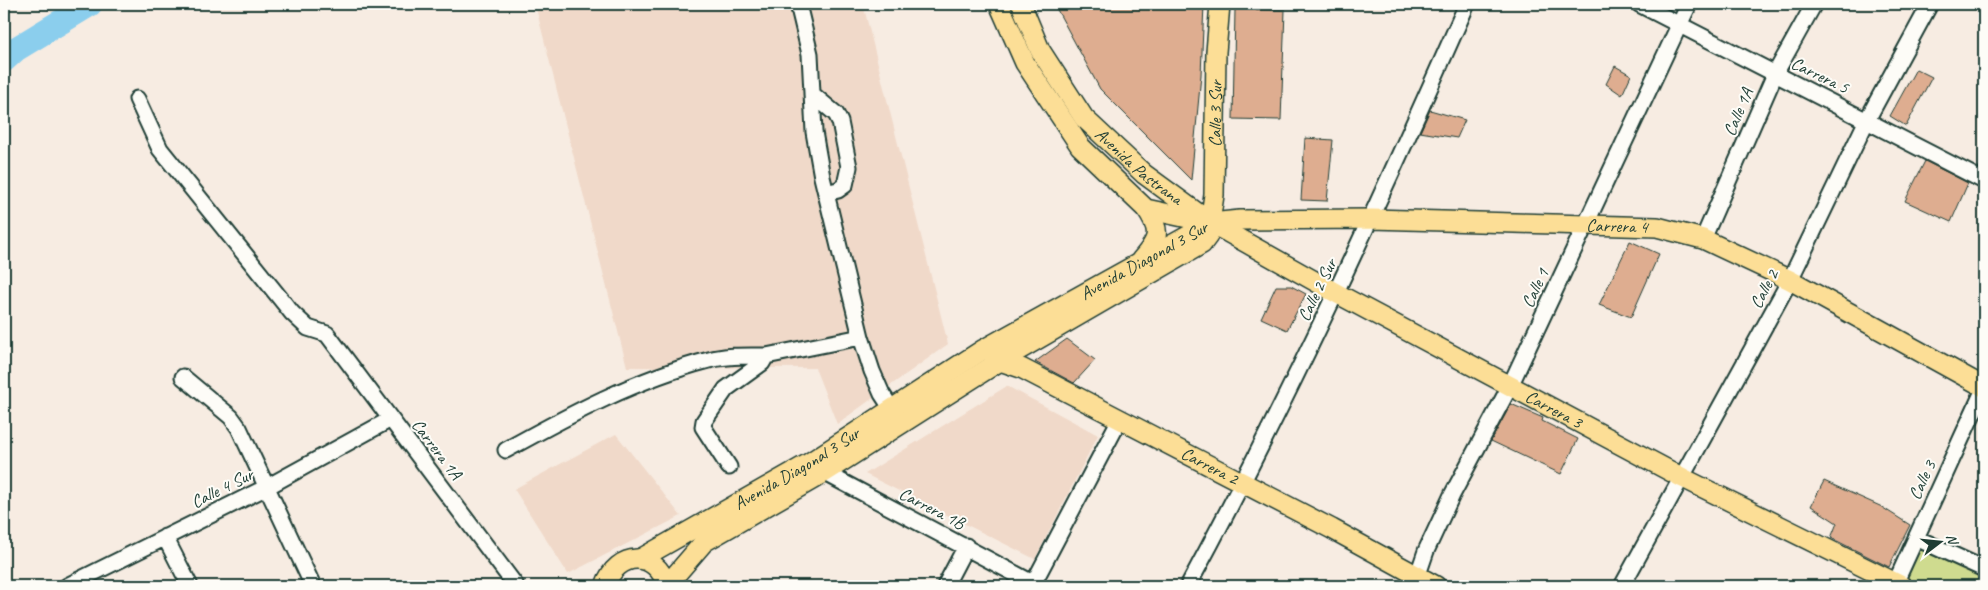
<svg xmlns="http://www.w3.org/2000/svg" width="1988" height="590" viewBox="0 0 1988 590" font-family="Caveat,sans-serif">
  <rect width="100%" height="100%" fill="#f7ece2"/>
  <filter id="ink" filterUnits="userSpaceOnUse"><feTurbulence type="fractalNoise" baseFrequency=".02" numOctaves="2"/><feDisplacementMap in="SourceGraphic" scale="10" xChannelSelector="R" yChannelSelector="G"/><feConvolveMatrix kernelMatrix="1 2 1 2 8 2 1 2 1" color-interpolation-filters="sRGB"/></filter>
  <g filter="url(#ink)">
    <!-- built -->
    <path fill="#f0d9c9" d="M535,4H863L948,344L837,424L815,368L627,367Z
      M1007,386L1098,435L1035,559L865,474Z
      M616,434L681,516L568,574L514,489Z"/>
    <!-- green -->
    <path fill="#cfdb8f" stroke="#778c62" d="M1920,544L1984,577V586H1912L1902,581Z"/>
    <g fill="none" stroke-linecap="round" stroke-linejoin="round">
      <!-- river -->
      <path stroke="#8bceed" stroke-width="25" d="M4,60L16,49L90,4"/>
    </g>
    <!-- building -->
    <path fill="#dead90" stroke="#1f3d34" d="M1054,4H1204L1201,75L1191,180L1100,89Z
      M1235,9L1285,10L1281,120L1233,119Z
      M1615,66L1631,75L1622,95L1606,84Z
      M1916,69L1932,77L1906,126L1890,116Z
      M1430,110L1465,120L1457,138L1420,132Z
      M1305,138L1333,140L1327,201L1301,200Z
      M1925,161L1968,183L1951,222L1905,201Z
      M1630,241L1659,254L1631,317L1599,305Z
      M1276,286H1291L1306,294L1287,330L1261,318Z
      M1067,339L1095,360L1074,383L1035,362Z
      M1511,404L1543,418L1542,421L1578,439L1561,474L1491,441Z
      M1824,481L1880,506L1910,525L1889,567L1831,538L1837,523L1811,506Z"/>
    <g fill="none" stroke-linecap="round" stroke-linejoin="round">
      <!-- minor casing -->
      <g stroke="#1f3d34" stroke-width="19">
        <path id="minor" d="M798,4L810,54L814,132L822,177L861,337L872,371L882,394L897,417
          M1639,4L1984,181
          M812,94L836,114L840,122L849,167L845,185L838,190L826,193
          M137,99L160,149L292,313L308,328L327,334L516,586
          M1703,239L1775,74L1814,4
          M183,377L231,417L239,428L313,586
          M506,450C571,414 636,379 709,360C727,355 747,356 766,356
          M729,467L703,427L704,421L726,389L762,363L766,356L861,337
          M816,468L1038,586
          M165,537L190,586
          M1916,538L1984,569
          M1033,584L1120,419
          M67,586L267,487L391,419
          M945,586L966,546
          M1188,586C1290,397 1380,201 1467,4
          M1414,586L1426,551L1452,495L1510,386L1689,4
          M1622,586L1790,280L1867,120L1930,4
          M1894,586L1984,389"/>
      </g>
      <!-- major casing -->
      <g stroke="#1f3d34" stroke-width="22">
        <g id="major">
          <path id="s1" d="M999,4L1025,63L1080,146L1146,209L1211,223L1240,220L1372,219L1657,227L1703,239L1790,280L1984,387"/>
          <path id="s2" d="M1021,4L1040,50L1084,118L1144,174L1211,223L1336,293L1683,478L1902,586"/>
          <path d="M1141,260C1159,239 1162,232 1146,209"/>
          <path id="s3" d="M994,357L1000,361L1021,368L1332,529L1436,586"/>
          <path id="s4" d="M640,559L809,463L984,349L1211,223"/>
          <path id="s5" d="M667,585L704,542L824,473L1000,361L1202,244L1208,236L1214,195L1216,52L1220,4"/>
          <path d="M605,586C617,551 656,549 667,586"/>
        </g>
      </g>
      <!-- minor -->
      <use href="#minor" stroke="#fdfcf7" stroke-width="15"/>
      <!-- major -->
      <use href="#major" stroke="#fcde96" stroke-width="19"/>
    </g>
  </g>
  <g text-anchor="middle" stroke-width="4" stroke-linejoin="round" paint-order="stroke">
    <!-- street labels -->
    <g font-size="18" fill="#1f3d34" stroke="#fdfcf7">
      <text transform="translate(1820 75) rotate(26)" y="6">Carrera 5</text>
      <text transform="translate(1738 112) rotate(-67)" y="6">Calle 1A</text>
      <text dy="6" stroke="none"><textPath href="#s5" startOffset="770">Calle 3 Sur</textPath></text>
      <text dy="6" stroke="none"><textPath href="#s2" startOffset="204">Avenida Pastrana</textPath></text>
      <text dy="6" stroke="none"><textPath href="#s1" startOffset="728">Carrera 4</textPath></text>
      <text dy="6" stroke="none"><textPath href="#s4" startOffset="586">Avenida Diagonal 3 Sur</textPath></text>
      <text transform="translate(1535 288) rotate(-65)" y="6">Calle 1</text>
      <text transform="translate(1764 289) rotate(-62)" y="6">Calle 2</text>
      <text transform="translate(1317 290) rotate(-64)" y="6">Calle 2 Sur</text>
      <text dy="6" stroke="none"><textPath href="#s2" startOffset="686">Carrera 3</textPath></text>
      <text transform="translate(437 449) rotate(53)" y="6">Carrera 1A</text>
      <text dy="6" stroke="none"><textPath href="#s4" startOffset="181">Avenida Diagonal 3 Sur</textPath></text>
      <text dy="6" stroke="none"><textPath href="#s3" startOffset="242">Carrera 2</textPath></text>
      <text transform="translate(1922 480) rotate(-65)" y="6">Calle 3</text>
      <text transform="translate(222 488) rotate(-27)" y="6">Calle 4 Sur</text>
      <text transform="translate(932 508) rotate(27)" y="6">Carrera 1B</text>
    </g>
  </g>
  <!-- margin -->
  <rect width="1988" height="590" fill="none" stroke="#fdfcf7" stroke-width="20"/>
  <rect x="10" y="10" width="1968" height="570" fill="none" stroke="#1f3d34" stroke-width="2" filter="url(#ink)"/>
  <!-- north arrow -->
  <g transform="translate(1940 542) rotate(74)" stroke="#fdfcf7" stroke-width="4" paint-order="stroke">
  <path d="M0-4L9 19L0 12L-9 19Z" fill="#1f3d34"/>
  <text y="-8" font-size="14" font-weight="bold" text-anchor="middle" fill="#1f3d34">N</text>
  </g>
</svg>
